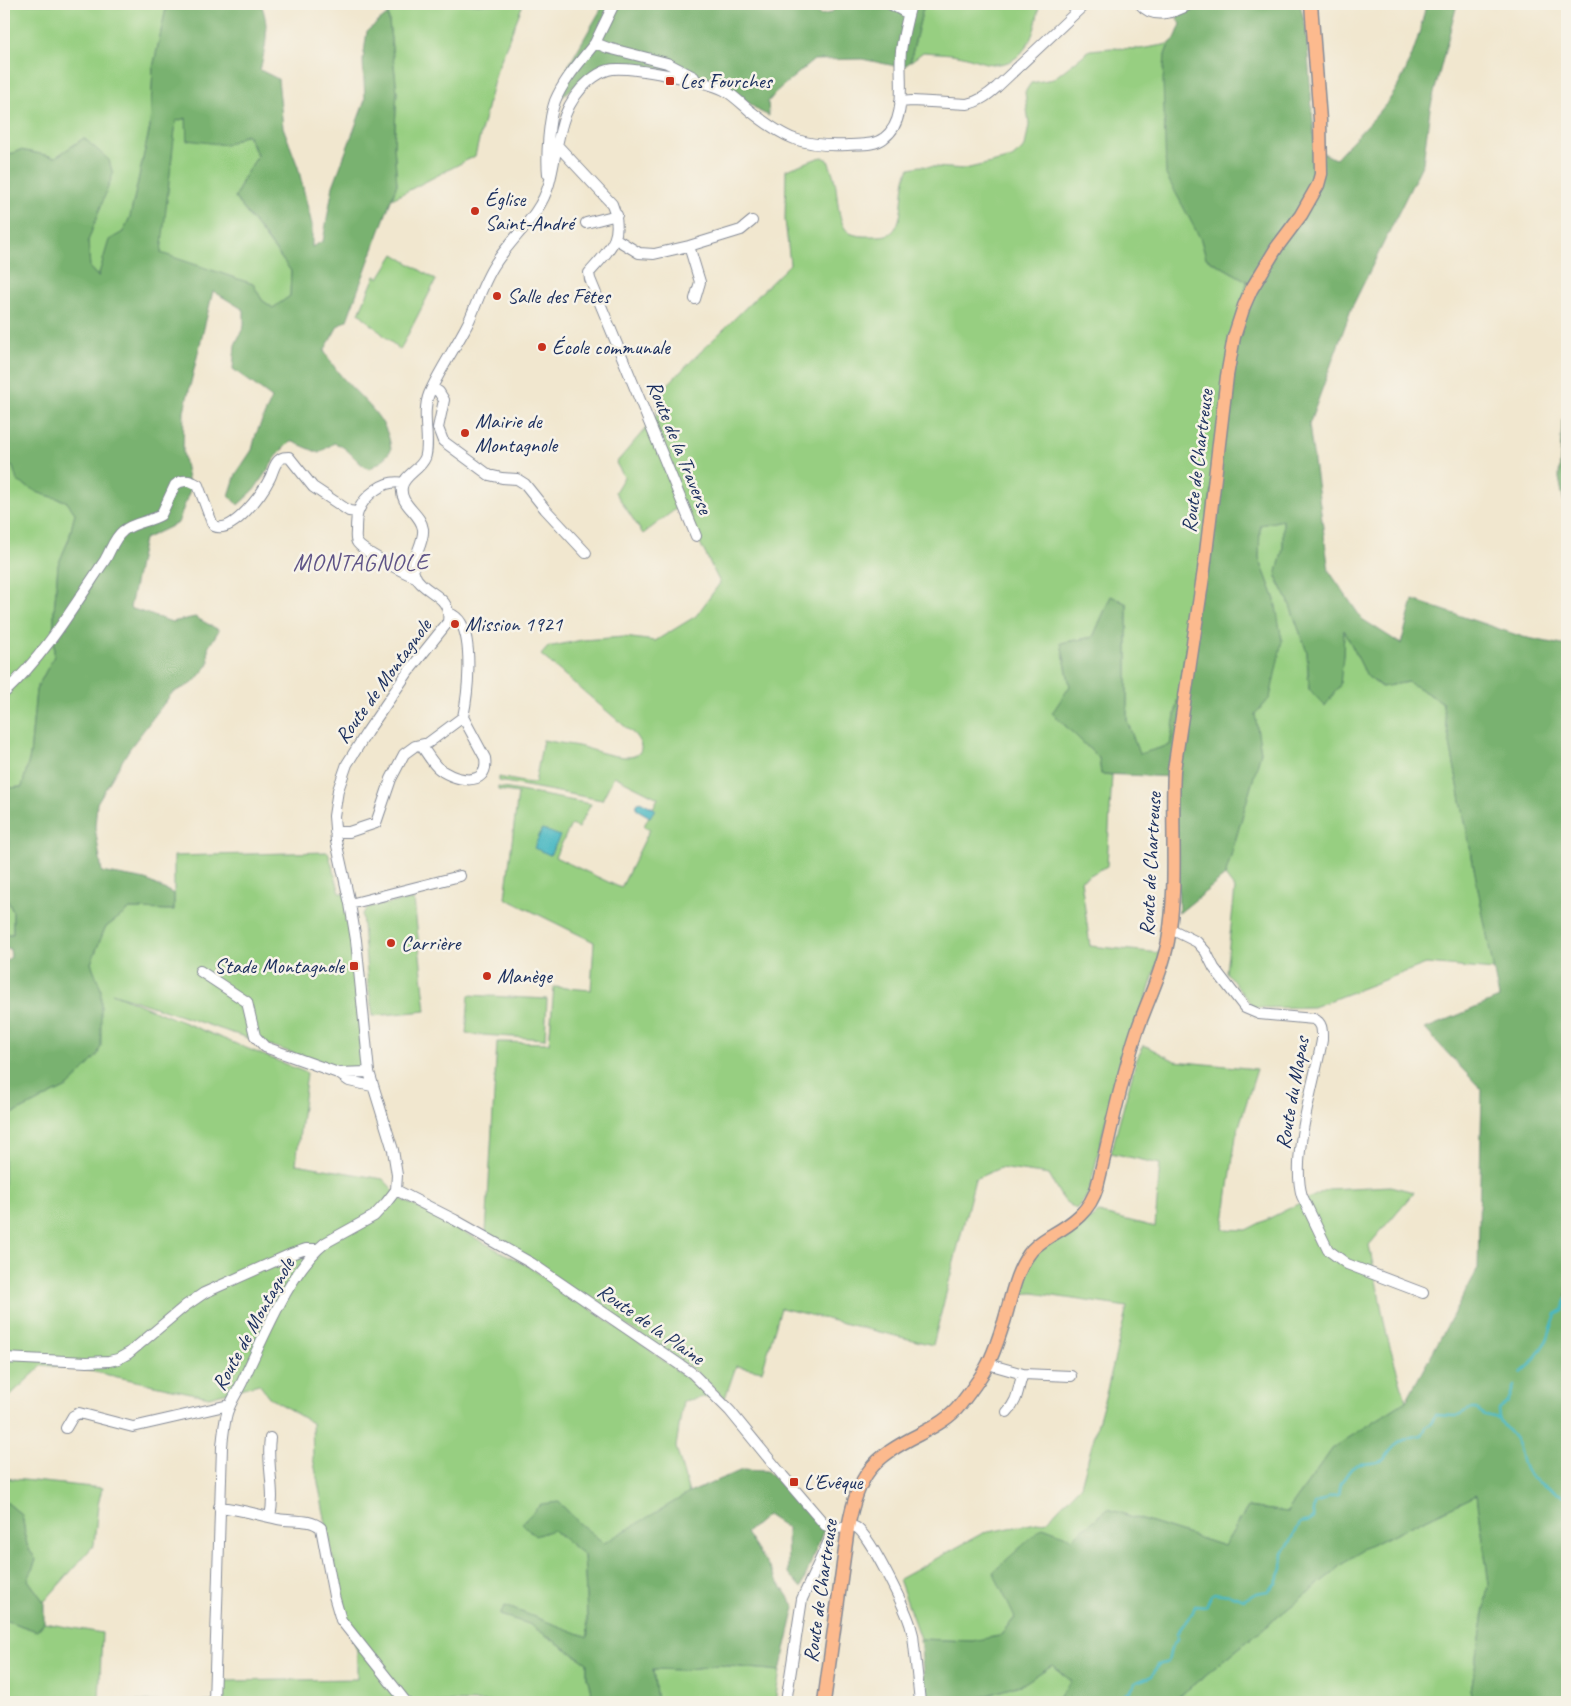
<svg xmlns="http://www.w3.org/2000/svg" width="1571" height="1706" font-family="Caveat,sans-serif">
<rect width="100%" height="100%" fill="#f7f3e8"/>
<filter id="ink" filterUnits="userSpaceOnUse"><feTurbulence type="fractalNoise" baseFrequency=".02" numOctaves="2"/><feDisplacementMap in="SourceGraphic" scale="10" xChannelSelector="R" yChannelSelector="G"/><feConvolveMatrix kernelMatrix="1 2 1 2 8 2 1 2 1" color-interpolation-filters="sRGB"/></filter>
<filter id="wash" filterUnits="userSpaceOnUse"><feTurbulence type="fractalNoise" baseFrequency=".0096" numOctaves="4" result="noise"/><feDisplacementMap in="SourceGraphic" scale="20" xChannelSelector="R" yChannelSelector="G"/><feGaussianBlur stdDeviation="1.12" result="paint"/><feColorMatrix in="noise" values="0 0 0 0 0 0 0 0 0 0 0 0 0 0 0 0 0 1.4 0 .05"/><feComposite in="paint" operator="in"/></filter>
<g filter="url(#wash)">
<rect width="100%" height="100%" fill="#f1e7cf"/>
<path fill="#97cf81" stroke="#597f70" d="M4 4H167L153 68 150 127 130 217 123 232 109 241 98 277 90 268 88 241 97 213 84 138 56 157 20 150 4 157Z
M387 4H523L496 72 475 156 392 199 397 184 394 146 397 91Z
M924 4H1039C1037 31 1025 67 992 64 981 63 970 57 958 55 947 53 935 53 923 52L910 62Z
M1169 44 1165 55 1201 240 1206 258 1247 281 1170 745 1139 755 1127 720V604L1111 596 1093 637 1061 643 1070 686 1053 714 1099 758 1101 774 1112 775 1107 866 1081 880 1090 946 1161 953 1106 1120 1090 1188 1086 1198 1076 1209 1063 1200 1049 1175 1000 1168 975 1179 933 1345 781 1308 762 1371 736 1366 725 1398 694 1370 486 1233 497 1042 549 1043 554 987 591 990 594 942 505 898 518 793 498 790V787L591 804 578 828 571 825 555 857 621 888 650 829 644 826 658 798 614 776 602 800 499 781V777L523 782 535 783 543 740C554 742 566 744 578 746 592 749 629 764 639 753 644 747 639 741 635 735L541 655 548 647 582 640 624 637 655 641 696 616 720 583 681 505 643 534 615 492 624 477 616 463 657 415 658 394 790 264 785 220 786 170 818 158 823 157 828 160C830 167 834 174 835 182 838 194 837 226 850 233 858 237 868 236 876 236 889 236 895 233 899 220 904 206 901 178 910 168L920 166 965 169 1012 158 1025 147 1026 141 1029 125 1025 92 1031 83 1053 79 1090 50 1111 48 1140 49Z
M186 118 187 141 246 134 258 156 245 175 235 198 291 271 290 296 273 308 262 300 253 284 160 253 176 121Z
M394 254 436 280 400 350 359 313 375 276 379 278Z
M4 464 13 466 39 493 66 501 75 513 69 539 58 565 54 612V656L36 690 30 756 22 787 6 788 4 786Z
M1283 520V549L1276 577 1288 600 1307 652 1309 690 1343 656 1344 629 1367 676 1381 687 1408 682 1442 702 1494 970 1426 964 1313 1007 1254 1008 1226 972 1235 889 1225 876 1261 752 1254 714 1270 698 1275 600 1259 558 1260 525Z
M328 852 340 893H346L367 1059 362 1067 338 1068 112 993 307 1073 296 1164 383 1179 403 1200 528 1266 647 1348 710 1396 683 1401 676 1447 689 1493 604 1544 579 1523 559 1502 553 1530 584 1555 588 1638 506 1606 500 1615 529 1624 587 1663V1677L594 1702H4V1620L37 1631 44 1623 102 1633 99 1701 224 1702 223 1681 357 1679V1651L341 1598 313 1458 312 1423 269 1397 259 1384 209 1397 90 1371 43 1365 4 1401V1118L69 1086 101 989 91 963 105 928 130 909 174 910V856Z
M4 892 13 912V934H4Z
M409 900H414L426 1011 373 1016 368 984 362 914 369 907Z
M469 995 547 999 545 1039 466 1034Z
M1144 1045 1175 1061 1257 1069 1236 1136 1223 1229 1246 1230 1328 1189 1390 1186 1414 1192 1369 1245 1387 1336 1406 1401 1333 1448 1287 1512 1248 1507 1224 1546 1108 1509 999 1636 972 1641 920 1639 899 1579 983 1533 1047 1521 1081 1485 1107 1390 1127 1307 1033 1293 1017 1294 1035 1253 1099 1213 1155 1227 1160 1164 1111 1153 1136 1061Z
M4 1478 102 1488 98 1505 94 1545 44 1602 28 1580 36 1560 27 1545 22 1515 4 1500Z
M1477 1495 1489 1585 1469 1702H1172L1362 1549Z
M719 1665 780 1671 775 1702H657L653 1669 682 1670Z
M1052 1665 1071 1681 1056 1702H966L1023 1684Z"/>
<path fill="#79b26f" stroke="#4a7066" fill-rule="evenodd" d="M167 4H261C270 26 266 47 260 70L278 79 283 127 298 167 312 225V247L323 241 333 186 365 100 363 60 367 31 388 14 397 91 394 146 397 184 347 320 338 326 324 351C330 360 335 369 342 377 361 399 389 418 391 450L382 461 369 469C356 463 348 446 334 443L319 453 291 441 279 453 254 490 238 505 229 496 236 474 252 450 256 434 272 398 233 369 235 345 244 326V310L213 291 184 411 183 452 190 490 178 523 144 539 130 608 172 622 195 617 219 630 208 648 209 664 193 683 172 693 130 748 97 803 95 827 102 872 146 880 174 894V910L130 909 105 928 91 963 101 989V1046L97 1056 69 1086 4 1118V962L11 957 10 949H4V934H13V912L4 892V864L9 841 4 831V786L6 788 22 787 30 756 36 690 54 656V612L58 565 69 539 75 513 66 501 39 493 17 481 13 467 4 464V157L20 150 56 157 84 138 109 160 113 174 88 241 90 268 98 277 109 240 123 232 130 217 150 127 153 68ZM186 118 187 140 226 145 247 134 258 156 245 175 235 198 259 228 291 271 290 296 273 308 262 300 253 284 161 253 176 121Z
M604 4H808L812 9 820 15 831 13 839 4H924L910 62 906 65 900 67 862 59 814 60 779 89 768 102 769 116 759 111 721 81 619 62 585 78 557 101 566 70Z
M1182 4H1300L1306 28 1315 149 1335 159C1352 140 1371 123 1387 103 1407 77 1420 36 1426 4H1457L1430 109 1423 163 1352 307 1309 425 1329 571 1362 619 1401 644 1413 600 1523 637 1567 646V1702H1469L1489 1585 1477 1495 1362 1549 1172 1702H1056L1071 1681 1052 1665 1023 1684 966 1702H926L920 1639 972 1641 999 1636 1015 1618 993 1572 1043 1527 1072 1538 1108 1509 1224 1546 1248 1507 1287 1512 1333 1448 1406 1401 1478 1269 1482 1090 1425 1029 1499 998 1442 702 1408 682 1382 687 1367 676 1344 630 1343 656 1340 685 1325 706 1309 689 1307 652 1288 600 1276 576 1283 549V520L1260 525 1259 558 1275 600 1282 641 1270 698 1255 714 1261 752 1225 876 1179 913 1174 777 1101 774 1099 758 1052 713 1070 686 1061 643 1093 637 1111 596 1127 604V720L1139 754 1170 745 1247 281 1206 258 1201 240 1166 175 1163 80 1165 55 1169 44 1175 39 1181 24 1177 19Z
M1567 417V517L1559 478 1562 420Z
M742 1470 767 1471 824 1529 801 1588 788 1573 787 1528 767 1515 746 1533 795 1607 780 1671 719 1665 682 1670 653 1669 657 1702H594L587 1677V1663L529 1624 500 1615 505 1606 588 1637 584 1555 553 1530 535 1536 522 1523 541 1504 559 1502 579 1523 604 1543 689 1493Z
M4 1500 22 1515 27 1545 36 1560 28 1580 44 1602V1623L37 1631 4 1620Z"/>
<path fill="#4ab8c2" stroke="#327490" d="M640 801 655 809 650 817 636 809 637 804Z
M542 829 560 836 550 855 534 848Z"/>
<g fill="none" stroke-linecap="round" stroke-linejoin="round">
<path stroke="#4ab8c2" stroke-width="2.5" d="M1521 1373 1531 1364 1547 1340 1556 1314 1563 1310 1567 1298
M1514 1386 1508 1402 1498 1410C1498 1426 1511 1430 1517 1443 1521 1451 1521 1461 1525 1469 1531 1482 1555 1490 1567 1497
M1113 1702 1131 1690 1137 1682 1152 1676 1158 1665 1168 1662 1171 1648 1177 1640V1633L1193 1612 1195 1605 1206 1606 1211 1596 1214 1593 1230 1595 1244 1600 1256 1593 1268 1591 1276 1583 1282 1569 1283 1552 1290 1543 1300 1523 1309 1521 1313 1518 1315 1504 1330 1496 1338 1495 1340 1483C1347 1477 1349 1466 1360 1464 1367 1463 1376 1464 1383 1460 1387 1457 1390 1451 1393 1448 1402 1439 1410 1437 1422 1435L1427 1426 1431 1424 1435 1415 1456 1416 1470 1409H1476L1485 1415 1498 1418"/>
</g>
</g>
<g filter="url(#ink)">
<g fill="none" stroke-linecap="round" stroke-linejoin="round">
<defs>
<path id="minor" d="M614 4 595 43 608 48 667 63 694 77
M890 4 908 14
M1140 4C1153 20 1175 13 1190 4
M900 102 912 101 967 104C979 102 988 95 997 87L1085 4
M556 144 612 204C625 237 610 249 589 273L590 279 696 536
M548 174C546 155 549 118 555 101 564 79 581 61 595 43
M586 223 617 215
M616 239 639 253 654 254 689 246 741 230 752 221
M689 246 700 282 695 299
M433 388 439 392 444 400 438 428 443 441 489 475 502 478 517 479 525 484 545 509 586 553
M403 483C385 479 364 495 358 512 356 517 356 525 356 531 356 534 355 539 357 542 360 550 406 574 416 577
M4 693C45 655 74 606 105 560 111 550 114 538 123 531 134 522 149 522 161 515L175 485C182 479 190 480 198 485L212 523 214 526C233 535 263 492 270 478 273 472 274 464 279 460 282 457 285 457 289 457L313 487 349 511 357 512
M421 745C426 752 431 761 437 767 451 780 490 790 485 758L463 717
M335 832H349L376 823 391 779 404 754 415 746 428 743 463 717C468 694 473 644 461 623 458 618 454 615 449 613
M350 904 460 876
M1169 928 1197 942 1206 952 1214 968 1245 1008 1259 1014 1314 1019C1323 1023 1322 1031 1322 1040 1315 1081 1290 1157 1302 1196L1328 1250 1347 1264 1423 1293
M200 971 247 1002 255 1036 265 1047 338 1073 349 1081 372 1086
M338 1073 369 1072
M396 1190 455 1220 531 1263 692 1373 730 1411 783 1476 825 1525C838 1532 846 1524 855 1527 868 1530 905 1609 910 1624L913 1635 920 1702
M4 1358 87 1362 109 1361 118 1359 129 1353 185 1306 204 1293 291 1254 306 1249H317
M988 1364 1023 1374 1071 1376
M1007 1412C1019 1400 1017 1389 1023 1374
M66 1428 73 1416 79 1413 133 1427 229 1405
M270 1438C266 1464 276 1490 270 1517
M219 1507C240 1509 258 1515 278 1519 292 1522 310 1518 321 1528L334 1596 341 1620 406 1702
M214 1702 222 1447C223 1436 224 1424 227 1413 231 1400 239 1390 244 1378 263 1339 290 1270 325 1243L374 1216 386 1203 396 1190 397 1175 393 1150 369 1072 356 940 350 904 336 841 334 816 338 790 347 764 367 732 408 672 448 622C452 594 425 595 415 576 408 562 425 544 423 529 421 513 399 505 402 487 404 475 420 470 425 458 431 442 421 414 429 394 440 369 456 347 468 323 477 304 483 282 495 264 512 237 540 216 549 184 559 147 557 108 589 81 595 76 601 72 608 70 625 65 707 81 724 90 733 95 741 103 749 110 784 138 801 147 847 145 859 144 874 146 884 138 909 120 898 78 901 51 903 35 907 19 911 4
M786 1702 802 1599 835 1528"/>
<path id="major" d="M824 1702 848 1528C858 1474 872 1458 920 1434 935 1426 950 1418 960 1405 970 1392 981 1378 988 1364 995 1351 999 1336 1004 1322 1011 1299 1015 1273 1029 1254 1034 1246 1044 1240 1052 1235 1073 1223 1090 1211 1097 1187 1110 1135 1120 1082 1137 1031 1147 1001 1162 973 1168 941 1178 885 1171 827 1174 770L1204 570 1227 376 1234 337 1244 306 1251 290 1277 247 1301 215 1318 185 1321 174 1320 120 1311 4"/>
</defs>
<use href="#minor" stroke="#868b96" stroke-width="12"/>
<use href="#major" stroke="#868b96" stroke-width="15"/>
<use href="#minor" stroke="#fff" stroke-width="10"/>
<use href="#major" stroke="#fcba8e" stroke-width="12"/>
</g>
</g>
<g fill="#c8321e" stroke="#f7f3e8" stroke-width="2">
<rect x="665" y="76" width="10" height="10" rx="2.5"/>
<circle cx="475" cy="211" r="5"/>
<circle cx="497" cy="296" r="5"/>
<circle cx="542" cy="347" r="5"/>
<circle cx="465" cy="433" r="5"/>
<circle cx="455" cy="624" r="5"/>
<circle cx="391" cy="943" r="5"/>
<rect x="349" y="961" width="10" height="10" rx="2.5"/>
<circle cx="487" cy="976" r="5"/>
<rect x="789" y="1477" width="10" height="10" rx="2.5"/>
</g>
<g text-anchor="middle" stroke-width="5" stroke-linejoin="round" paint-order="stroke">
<g font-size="21" fill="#1b2f5e" stroke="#f7f3e8" text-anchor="start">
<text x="680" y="88">Les Fourches</text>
<text x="485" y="206">Église<tspan x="485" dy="24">Saint-André</tspan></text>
<text x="507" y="303">Salle des Fêtes</text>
<text x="552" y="354">École communale</text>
<text x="475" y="428">Mairie de<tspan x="475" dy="24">Montagnole</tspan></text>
<text x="465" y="631">Mission 1921</text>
<text x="401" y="950">Carrière</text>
<text x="344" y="973" text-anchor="end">Stade Montagnole</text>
<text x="497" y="983">Manège</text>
<text x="804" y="1489">L'Evêque</text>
</g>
<g font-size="21" fill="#1b2f5e" stroke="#f7f3e8">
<text transform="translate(680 447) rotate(68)" y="7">Route de la Traverse</text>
<text transform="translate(1197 461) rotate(-83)" y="7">Route de Chartreuse</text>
<text transform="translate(383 681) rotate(-54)" y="7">Route de Montagnole</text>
<text transform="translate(1150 864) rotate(-87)" y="7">Route de Chartreuse</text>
<text transform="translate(1292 1093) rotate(-80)" y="7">Route du Mapas</text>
<text transform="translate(253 1324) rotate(-61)" y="7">Route de Montagnole</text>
<text transform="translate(651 1324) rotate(35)" y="7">Route de la Plaine</text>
<text transform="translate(820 1591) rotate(-82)" y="7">Route de Chartreuse</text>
</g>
<g font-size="24" letter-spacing="1" fill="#5f5487" stroke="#f7f3e8">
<text x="361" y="570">MONTAGNOLE</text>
</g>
</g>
<rect width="1571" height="1706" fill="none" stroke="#f7f3e8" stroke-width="20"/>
</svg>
